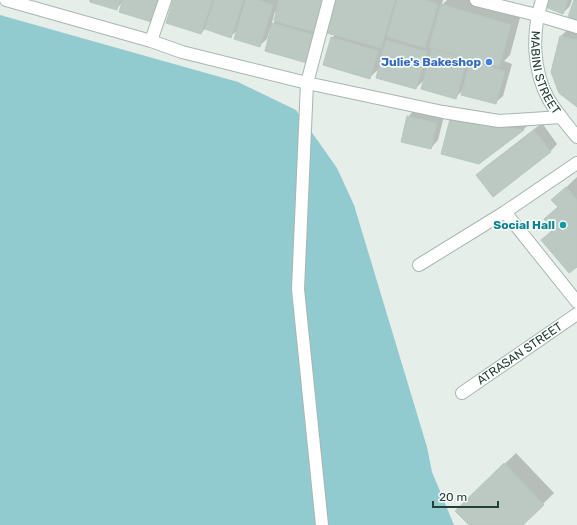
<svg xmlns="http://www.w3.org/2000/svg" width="577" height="525" font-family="Rubik,sans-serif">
<rect width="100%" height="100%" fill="#e5eee9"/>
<path fill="#91cbd0" d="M0 15 238 82 296 110 337 168 354 205 427 447 432 472 454 525H0Z"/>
<path fill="#0003" fill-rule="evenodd" d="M91 0H167L123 2 116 9Z
M174 0H443L442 5 447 0H474L521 14 510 55 504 61 512 64 503 96 495 103 463 90 455 98 425 79 416 88 380 68 370 77 332 38 336 34 324 31 314 54 270 29 267 39 259 46 238 30 231 36 206 28 201 33ZM275 12H277L276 20 271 26Z
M549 0H572L570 6 563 13Z
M572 25 577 27V106L552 72 561 36Z
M462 108 533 120 523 130 479 163 451 119Z
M415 109 444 116 438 140 431 148 408 117Z
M542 123 557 144 550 152 477 175 485 167Z
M577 177V265L543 240 553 229 545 219 559 206 553 200Z
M516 453 554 493 522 525H471L467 500Z"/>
<path fill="#bbc9c2" stroke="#b8c7c0" d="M90 0H120L117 10 90 2Z
M123 0H163L155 23 119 12Z
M173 0H212L201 34 166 23Z
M214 0H243L231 38 205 29Z
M246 0H258L273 5 260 47 234 39Z
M279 0H324L315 32 274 21Z
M332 0H395L381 48 323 32Z
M397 0H425L438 4 425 48 387 37Z
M548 0H568L563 14 545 7Z
M574 0H577V20L568 17Z
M441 4 511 25 499 67 429 47Z
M272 23 315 35 307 63 265 51Z
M560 36 577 40V107L559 93 551 72Z
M331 37 378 51 370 79 323 65Z
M386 40 427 52 416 89 376 78Z
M432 49 467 59 456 99 421 89Z
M470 61 505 71 496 104 461 95Z
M407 116 437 123 431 149 401 142Z
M450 119 524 130 479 164 441 154Z
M534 130 551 152 493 197 476 175Z
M566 187 577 200V267L569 273 541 240 553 230 544 219 558 207 551 200Z
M504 463 544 505 523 525H469L455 511Z"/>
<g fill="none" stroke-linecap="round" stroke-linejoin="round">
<defs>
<g id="service">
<path d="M307 83 298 289 322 525"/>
<path d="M505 212 577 302"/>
<path d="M419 265 505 212 577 163"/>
<path id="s1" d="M462 393 577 314"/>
</g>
<path id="minor" d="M6 0 151 41 182 52 307 83 443 112 499 121 561 117
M537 15 577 27
M151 41 165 0
M307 83 329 0"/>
<path id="tertiary" d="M476 0 537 15"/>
<g id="secondary">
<path id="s2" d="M542 0C532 32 532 70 549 100 557 113 567 125 577 137"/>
</g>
</defs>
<use href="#service" stroke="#a8b6b0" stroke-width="14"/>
<use href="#minor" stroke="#a8b6b0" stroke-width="14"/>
<use href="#tertiary" stroke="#a8b6b0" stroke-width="14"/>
<use href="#secondary" stroke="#a4b9b0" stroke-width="14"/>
<use href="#service" stroke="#fff" stroke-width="12"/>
<use href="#minor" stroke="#fff" stroke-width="12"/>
<use href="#tertiary" stroke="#fff" stroke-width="12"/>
<use href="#secondary" stroke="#fff" stroke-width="12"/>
</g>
<circle fill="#3f7fe0" stroke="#f6faf8" stroke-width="1.5" cx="489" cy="62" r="4"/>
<circle fill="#0f9aa8" stroke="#f6faf8" stroke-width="1.5" cx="563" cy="225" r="4"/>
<g text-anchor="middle" stroke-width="3.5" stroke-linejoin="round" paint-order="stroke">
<g font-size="12" font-weight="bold" fill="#366cbe" stroke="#f6faf8" text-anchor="end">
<text x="481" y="66">Julie's Bakeshop</text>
</g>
<g font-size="12" fill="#253f36" stroke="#f6faf8">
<text dy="4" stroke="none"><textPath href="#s2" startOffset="75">MABINI STREET</textPath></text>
<text dy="4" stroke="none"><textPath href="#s1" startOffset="70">ATRASAN STREET</textPath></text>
</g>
<g font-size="12" font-weight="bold" fill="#0d838f" stroke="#f6faf8" text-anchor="end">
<text x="555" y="229">Social Hall</text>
</g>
</g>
<path d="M433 501v6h65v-6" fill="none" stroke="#253f36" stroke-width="2"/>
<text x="439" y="501" font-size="12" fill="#253f36" stroke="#f6faf8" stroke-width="3" paint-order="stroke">20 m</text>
</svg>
